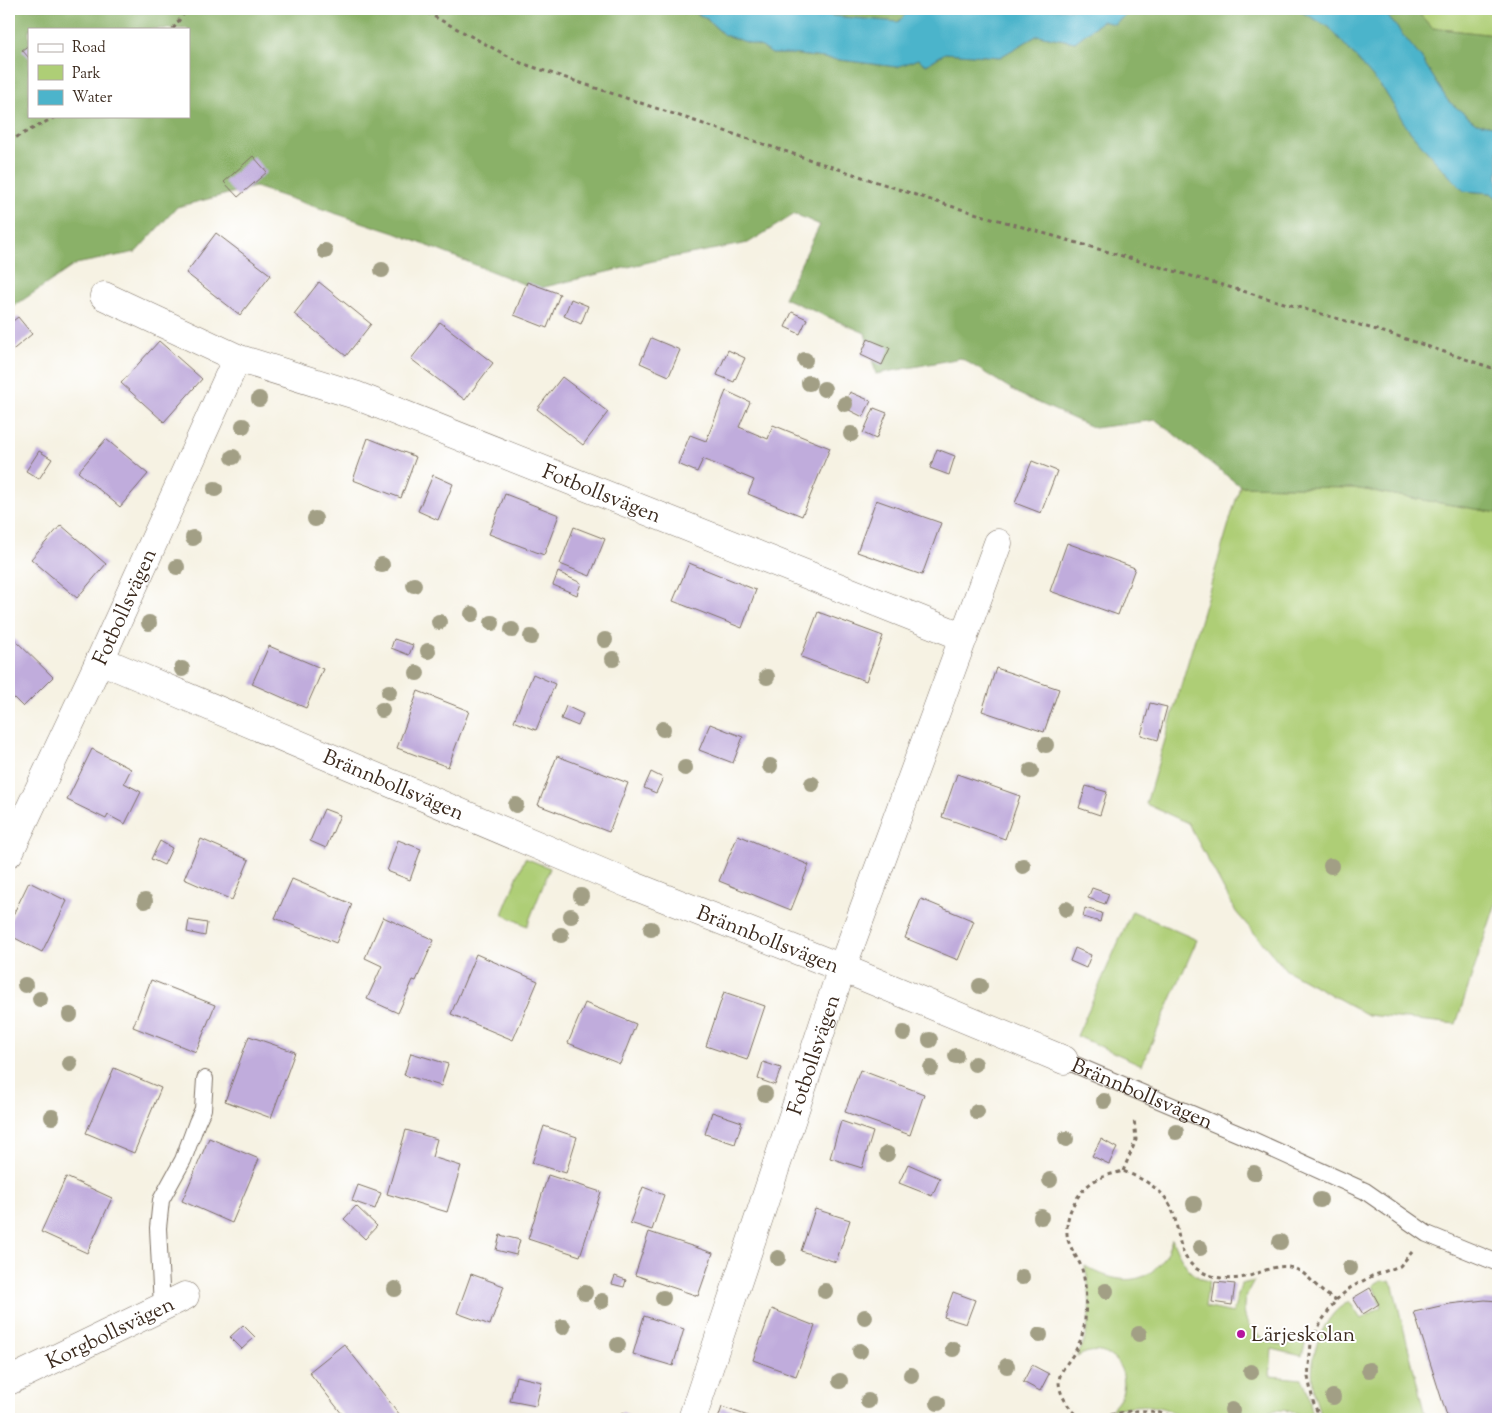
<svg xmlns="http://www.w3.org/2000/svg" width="1507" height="1428" font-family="'Sorts Mill Goudy',serif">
<rect width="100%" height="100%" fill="#fff"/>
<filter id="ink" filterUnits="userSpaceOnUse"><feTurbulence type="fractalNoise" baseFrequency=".02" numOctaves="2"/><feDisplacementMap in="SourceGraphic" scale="10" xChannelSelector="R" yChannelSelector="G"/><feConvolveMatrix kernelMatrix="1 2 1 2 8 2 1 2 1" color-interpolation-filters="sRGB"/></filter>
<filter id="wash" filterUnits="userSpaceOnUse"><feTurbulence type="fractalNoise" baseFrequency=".0096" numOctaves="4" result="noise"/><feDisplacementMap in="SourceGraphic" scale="20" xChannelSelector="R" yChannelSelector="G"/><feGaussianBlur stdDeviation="1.12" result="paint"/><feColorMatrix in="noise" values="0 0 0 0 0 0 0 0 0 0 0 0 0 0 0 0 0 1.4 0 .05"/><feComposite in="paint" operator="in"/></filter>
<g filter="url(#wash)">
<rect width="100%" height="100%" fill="#f6f2e3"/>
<path fill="#aece76" stroke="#747c4a" d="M1415 9H1498V34L1495 35 1432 28Z
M1240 486 1354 488 1498 513V897L1456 1024 1368 1015 1286 970 1236 912 1188 823 1146 804Z
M525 858 550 868 527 926 502 914Z
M1132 911 1197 940 1142 1065 1077 1036Z
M1172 1239C1179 1256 1190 1278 1209 1281L1205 1307 1233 1313 1241 1284 1254 1281C1250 1289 1244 1298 1244 1306 1242 1331 1272 1350 1293 1343 1298 1341 1303 1338 1307 1336L1302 1356 1272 1349 1270 1376 1302 1379C1310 1391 1309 1406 1315 1419H1307L1301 1415 1291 1411 1277 1410 1266 1411 1249 1419H1183C1163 1402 1135 1404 1111 1410 1115 1405 1120 1400 1122 1394 1131 1365 1104 1340 1077 1357 1092 1328 1092 1298 1085 1266 1123 1288 1157 1286 1172 1239Z
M1381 1280 1390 1281 1393 1286 1426 1419H1323C1306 1385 1309 1343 1334 1313 1338 1308 1344 1305 1349 1301L1361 1319 1381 1307 1373 1285Z"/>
<path fill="#8ab167" stroke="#626e42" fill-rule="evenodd" d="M9 9H687L705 18 724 35 762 47 772 54H791L897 67 918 59 927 65 945 53 1000 57 1038 35 1075 42 1102 21 1114 24 1134 9H1296L1329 27 1384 90 1408 129 1436 162 1464 191 1491 193 1498 199V513L1354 488 1240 486 1156 420 1094 428 1021 395 961 358 876 374 865 333 784 298 820 225 795 214 748 243 653 261 536 289 395 233 255 187 177 207 136 252 76 264 14 306 9 316ZM29 29H189V116H29Z
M811 9H911L898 22 832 16Z
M1382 9H1415L1432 28 1495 35 1498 34V127L1476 123 1448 101 1422 59Z"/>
<path fill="#4cb4cb" stroke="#446f74" d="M687 9H811L832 16 898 22 911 9H1134L1114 24 1102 21 1075 42 1038 35 1000 57 945 53 926 65 918 59 897 67 791 54H772L762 47 724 35 706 18Z
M1296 9H1382L1422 59 1448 101 1476 123 1498 127V199L1491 193 1464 191 1436 162 1408 129 1384 90 1329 27Z"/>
<g id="blocks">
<path fill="#c0acdc" d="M29 45V58L22 50Z
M253 156 267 172 238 197 224 182Z
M216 233 271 275 240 315 186 273Z
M319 282 371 324 346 356 294 314Z
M527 282 560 294 547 328 514 315Z
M571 299 588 306 581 324 564 316Z
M792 312 807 319 800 334 785 327Z
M18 317 32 334 9 353V324Z
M440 322 493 363 465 400 411 359Z
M651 338 680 350 669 376 640 363Z
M868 339 890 348 882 365 861 355Z
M159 341 202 379 164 422 121 383Z
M728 350 745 358 734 382 717 375Z
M562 377 608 412 583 445 537 409Z
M726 391 750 402 739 427 768 439 773 425 830 448 802 516 748 494 754 480 703 459 697 472 678 464 690 435 706 441Z
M850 392 871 401 863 417 843 407Z
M874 408 887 413 876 439 863 433Z
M368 438 416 457 401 498 353 480Z
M106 439 148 474 120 507 78 472Z
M937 449 955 456 949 475 930 468Z
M39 451 52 459 39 479 26 471Z
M1032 461 1057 471 1041 513 1015 503Z
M433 475 453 484 438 520 418 511Z
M505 494 559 515 544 555 489 534Z
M876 500 941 523 922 575 857 552Z
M61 525 106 564 77 598 31 559Z
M574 527 605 539 590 576 560 564Z
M1067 543 1135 568 1118 615 1050 591Z
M689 563 756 590 742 628 673 601Z
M558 572 581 583 577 595 553 585Z
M818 612 883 636 866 681 801 657Z
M13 638 53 677 23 707 9 693V643Z
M394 639 413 645 409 655 391 648Z
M269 646 323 669 306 708 252 684Z
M996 668 1059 689 1044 732 982 711Z
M533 674 555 684 536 730 514 721Z
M418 691 469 711 448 767 397 748Z
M1150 703 1167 707 1158 740 1141 735Z
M566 706 583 714 578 726 561 719Z
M710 724 743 737 733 763 699 750Z
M92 749 131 769 124 783 141 792 125 824 108 815 106 819 67 800Z
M557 756 628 783 609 832 538 805Z
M651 772 663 778 656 793 644 788Z
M957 774 1020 796 1005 839 942 817Z
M1086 786 1107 792 1100 815 1079 808Z
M324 809 340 815 326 848 310 841Z
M738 835 809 865 791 910 719 881Z
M201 839 249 860 232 900 184 879Z
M398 840 421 849 410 880 387 871Z
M160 841 172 848 164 865 151 859Z
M292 879 352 904 336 943 275 918Z
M29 882 67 901 42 952 9 935V923Z
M1092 888 1109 894 1105 904 1088 898Z
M921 899 974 921 958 960 905 938Z
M1085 908 1102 913 1100 922 1083 917Z
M383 917 434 940 416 981 413 980 398 1013 367 999 382 966 365 958Z
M189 920 207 923 205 936 187 932Z
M1075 948 1091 955 1086 968 1070 961Z
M476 954 538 981 513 1040 451 1014Z
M151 980 215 1005 196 1052 133 1027Z
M724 992 765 1006 747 1060 706 1046Z
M585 1003 636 1024 620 1064 568 1043Z
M249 1036 295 1052 271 1118 225 1101Z
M411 1053 448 1064 441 1086 404 1075Z
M763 1062 781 1068 775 1085 758 1079Z
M114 1068 161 1088 134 1153 86 1133Z
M860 1070 924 1094 910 1135 845 1112Z
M712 1112 742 1122 735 1144 705 1134Z
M841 1121 873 1132 862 1168 830 1158Z
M544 1126 577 1137 566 1173 532 1163Z
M406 1130 437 1139 432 1157 461 1166 447 1212 387 1194Z
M209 1138 259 1159 232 1223 182 1201Z
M1101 1139 1117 1148 1109 1164 1092 1156Z
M908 1164 940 1178 932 1196 899 1183Z
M548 1175 601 1192 580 1256 528 1239Z
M66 1177 112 1198 87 1253 41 1232Z
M358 1185 381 1193 375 1209 352 1201Z
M643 1187 664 1195 652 1230 630 1223Z
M356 1206 377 1226 365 1239 344 1219Z
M815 1209 850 1220 836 1262 801 1251Z
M649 1232 713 1253 698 1296 635 1275Z
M500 1235 520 1240 516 1255 496 1250Z
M471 1274 504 1286 490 1325 457 1313Z
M615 1276 626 1280 624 1287 612 1284Z
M1215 1282 1235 1284 1232 1305 1212 1302Z
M1370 1288 1379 1304 1363 1314 1353 1298Z
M953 1292 975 1300 966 1324 944 1317Z
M1485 1300 1498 1301V1419H1448L1414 1312 1449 1304Z
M772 1309 815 1326 796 1376 753 1360Z
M644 1316 684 1329 673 1366 633 1354Z
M243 1325 255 1337 242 1349 230 1337Z
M344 1344 400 1415 395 1419H346L309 1372Z
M1032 1365 1049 1374 1040 1391 1023 1382Z
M516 1376 542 1382 536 1406 510 1401Z
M722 1407 754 1418V1419H718Z
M622 1412 639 1419H619Z"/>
</g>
</g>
<g filter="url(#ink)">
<use href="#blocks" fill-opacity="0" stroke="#7c7063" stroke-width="1"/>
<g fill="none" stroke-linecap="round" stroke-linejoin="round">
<defs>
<g id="service">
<path id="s1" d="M1064 1060 1246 1137 1365 1191 1427 1234 1498 1263"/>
<path d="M162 1307 158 1228 161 1200 183 1160 197 1122 203 1109 205 1079"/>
</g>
<g id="minor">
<path id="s2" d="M104 296 237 358 355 395 964 637"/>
<path id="s3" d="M100 660 629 884 842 968 1064 1060"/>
<path id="s4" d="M9 853 100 660 237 358"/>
<path id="s5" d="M9 1381 185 1296"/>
<path id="s6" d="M692 1419 842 968 998 543"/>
</g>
</defs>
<use href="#service" stroke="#7c7063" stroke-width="18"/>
<use href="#minor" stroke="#7c7063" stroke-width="29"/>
<path stroke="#7c7063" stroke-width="3" stroke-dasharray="4 4" stroke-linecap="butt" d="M420 9 521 63 940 203 1394 335 1498 370
M173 29 187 9
M9 141 57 116
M1123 1171 1136 1140 1134 1118
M1177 1419C1164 1412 1147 1410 1132 1411 1116 1412 1087 1424 1074 1412 1069 1408 1066 1402 1063 1397 1053 1376 1064 1369 1074 1353 1080 1344 1084 1331 1085 1320 1086 1303 1087 1280 1080 1264 1076 1256 1071 1249 1068 1240 1063 1219 1075 1195 1091 1183 1100 1176 1113 1174 1123 1171 1141 1178 1162 1188 1171 1207 1181 1229 1175 1254 1197 1269 1212 1279 1231 1281 1249 1276 1263 1272 1277 1263 1293 1268 1305 1272 1311 1281 1320 1289 1324 1294 1331 1297 1336 1300
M1320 1419 1313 1401 1308 1377 1311 1343 1321 1322 1336 1300 1350 1288 1372 1276 1400 1266 1412 1252"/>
<use href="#service" stroke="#fff" stroke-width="16"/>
<use href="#minor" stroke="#fff" stroke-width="28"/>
</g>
<g fill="#a29f85">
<circle cx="325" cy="251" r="8"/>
<circle cx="382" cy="270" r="8"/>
<circle cx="805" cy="360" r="8"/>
<circle cx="809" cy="383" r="8"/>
<circle cx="824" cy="389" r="8"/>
<circle cx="259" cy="399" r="8"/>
<circle cx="845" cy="404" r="8"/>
<circle cx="243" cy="426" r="8"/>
<circle cx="851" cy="434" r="8"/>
<circle cx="233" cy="457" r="8"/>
<circle cx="215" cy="489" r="8"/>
<circle cx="315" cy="519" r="8"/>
<circle cx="193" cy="538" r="8"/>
<circle cx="382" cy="565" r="8"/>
<circle cx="177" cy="567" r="8"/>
<circle cx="414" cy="585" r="8"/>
<circle cx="472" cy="614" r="8"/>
<circle cx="439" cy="622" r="8"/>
<circle cx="149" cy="623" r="8"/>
<circle cx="492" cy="623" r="8"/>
<circle cx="512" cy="630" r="8"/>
<circle cx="531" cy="637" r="8"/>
<circle cx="605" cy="640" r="8"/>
<circle cx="428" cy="651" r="8"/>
<circle cx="613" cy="659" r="8"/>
<circle cx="182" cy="669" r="8"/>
<circle cx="417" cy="673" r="8"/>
<circle cx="767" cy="677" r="8"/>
<circle cx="389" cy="692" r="8"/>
<circle cx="382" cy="710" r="8"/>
<circle cx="663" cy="729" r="8"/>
<circle cx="1046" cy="745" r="8"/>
<circle cx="770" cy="766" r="8"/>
<circle cx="685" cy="768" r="8"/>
<circle cx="1031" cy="771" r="8"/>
<circle cx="812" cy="784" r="8"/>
<circle cx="516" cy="805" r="8"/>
<circle cx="1023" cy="866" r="8"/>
<circle cx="1331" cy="866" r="8"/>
<circle cx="581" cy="896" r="8"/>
<circle cx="145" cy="901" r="8"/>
<circle cx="1066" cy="909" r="8"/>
<circle cx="571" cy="916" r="8"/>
<circle cx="651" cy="929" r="8"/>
<circle cx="561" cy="935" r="8"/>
<circle cx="25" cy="985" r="8"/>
<circle cx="980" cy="986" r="8"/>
<circle cx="40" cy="999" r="8"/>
<circle cx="70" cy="1015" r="8"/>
<circle cx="904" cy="1033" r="8"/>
<circle cx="930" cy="1040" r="8"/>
<circle cx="956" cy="1056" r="8"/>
<circle cx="70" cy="1064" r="8"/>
<circle cx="975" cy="1064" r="8"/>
<circle cx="931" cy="1068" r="8"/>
<circle cx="765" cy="1094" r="8"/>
<circle cx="1104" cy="1101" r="8"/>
<circle cx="977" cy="1112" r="8"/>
<circle cx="52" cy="1117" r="8"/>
<circle cx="1176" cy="1132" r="8"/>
<circle cx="1066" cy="1139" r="8"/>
<circle cx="887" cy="1154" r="8"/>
<circle cx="1254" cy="1173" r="8"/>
<circle cx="1050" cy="1180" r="8"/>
<circle cx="1320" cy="1200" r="8"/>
<circle cx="1194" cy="1204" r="8"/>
<circle cx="1041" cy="1217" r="8"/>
<circle cx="1280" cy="1242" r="8"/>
<circle cx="1200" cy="1248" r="8"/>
<circle cx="778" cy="1258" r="8"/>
<circle cx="1350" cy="1268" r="8"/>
<circle cx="1022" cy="1277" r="8"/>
<circle cx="395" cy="1289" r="8"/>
<circle cx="825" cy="1291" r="8"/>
<circle cx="1106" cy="1291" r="8"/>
<circle cx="585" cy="1293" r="8"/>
<circle cx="663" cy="1298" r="8"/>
<circle cx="602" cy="1301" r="8"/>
<circle cx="865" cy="1317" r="8"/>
<circle cx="563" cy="1327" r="8"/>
<circle cx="1139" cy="1334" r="8"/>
<circle cx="1040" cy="1335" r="8"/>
<circle cx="618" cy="1345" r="8"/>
<circle cx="953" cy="1349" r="8"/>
<circle cx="860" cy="1351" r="8"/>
<circle cx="1007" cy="1366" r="8"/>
<circle cx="1369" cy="1370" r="8"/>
<circle cx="1251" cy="1372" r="8"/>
<circle cx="911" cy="1375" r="8"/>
<circle cx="840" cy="1381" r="8"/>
<circle cx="1333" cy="1397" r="8"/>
<circle cx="868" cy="1401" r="8"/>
<circle cx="938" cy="1403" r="8"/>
<circle cx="1232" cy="1410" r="8"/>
</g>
</g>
<circle fill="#b5179e" stroke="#fff" stroke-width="2" cx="1241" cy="1334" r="5"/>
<g text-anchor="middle" stroke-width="4" stroke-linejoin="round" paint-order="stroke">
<g font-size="21" fill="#3b2a1e" stroke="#fff">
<text dy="7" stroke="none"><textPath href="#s2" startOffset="536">Fotbollsvägen</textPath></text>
<text dy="7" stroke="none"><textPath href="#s4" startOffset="272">Fotbollsvägen</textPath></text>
<text dy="7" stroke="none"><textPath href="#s3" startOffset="319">Brännbollsvägen</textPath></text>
<text dy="7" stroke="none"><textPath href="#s3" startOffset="724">Brännbollsvägen</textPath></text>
<text dy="7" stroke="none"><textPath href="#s6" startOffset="384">Fotbollsvägen</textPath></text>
<text dy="7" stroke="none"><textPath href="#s1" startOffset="85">Brännbollsvägen</textPath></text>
<text dy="7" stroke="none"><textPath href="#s5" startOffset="112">Korgbollsvägen</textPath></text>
</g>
<g font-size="21" fill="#3b2a1e" stroke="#fff" text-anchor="start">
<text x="1251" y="1341">Lärjeskolan</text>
</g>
</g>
<rect width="1507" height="1428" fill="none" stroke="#fff" stroke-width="30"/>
<rect x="28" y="28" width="162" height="90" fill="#ffffff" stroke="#b1aaa5"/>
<rect x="38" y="44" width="25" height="8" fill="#ffffff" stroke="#b1aaa5"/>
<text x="72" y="52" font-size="15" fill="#3b2a1e">Road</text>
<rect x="38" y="65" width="25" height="15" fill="#aece76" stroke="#b1aaa5"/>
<text x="72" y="78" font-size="15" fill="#3b2a1e">Park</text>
<rect x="38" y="90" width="25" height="15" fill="#4cb4cb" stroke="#b1aaa5"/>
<text x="72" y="102" font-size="15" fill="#3b2a1e">Water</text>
</svg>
